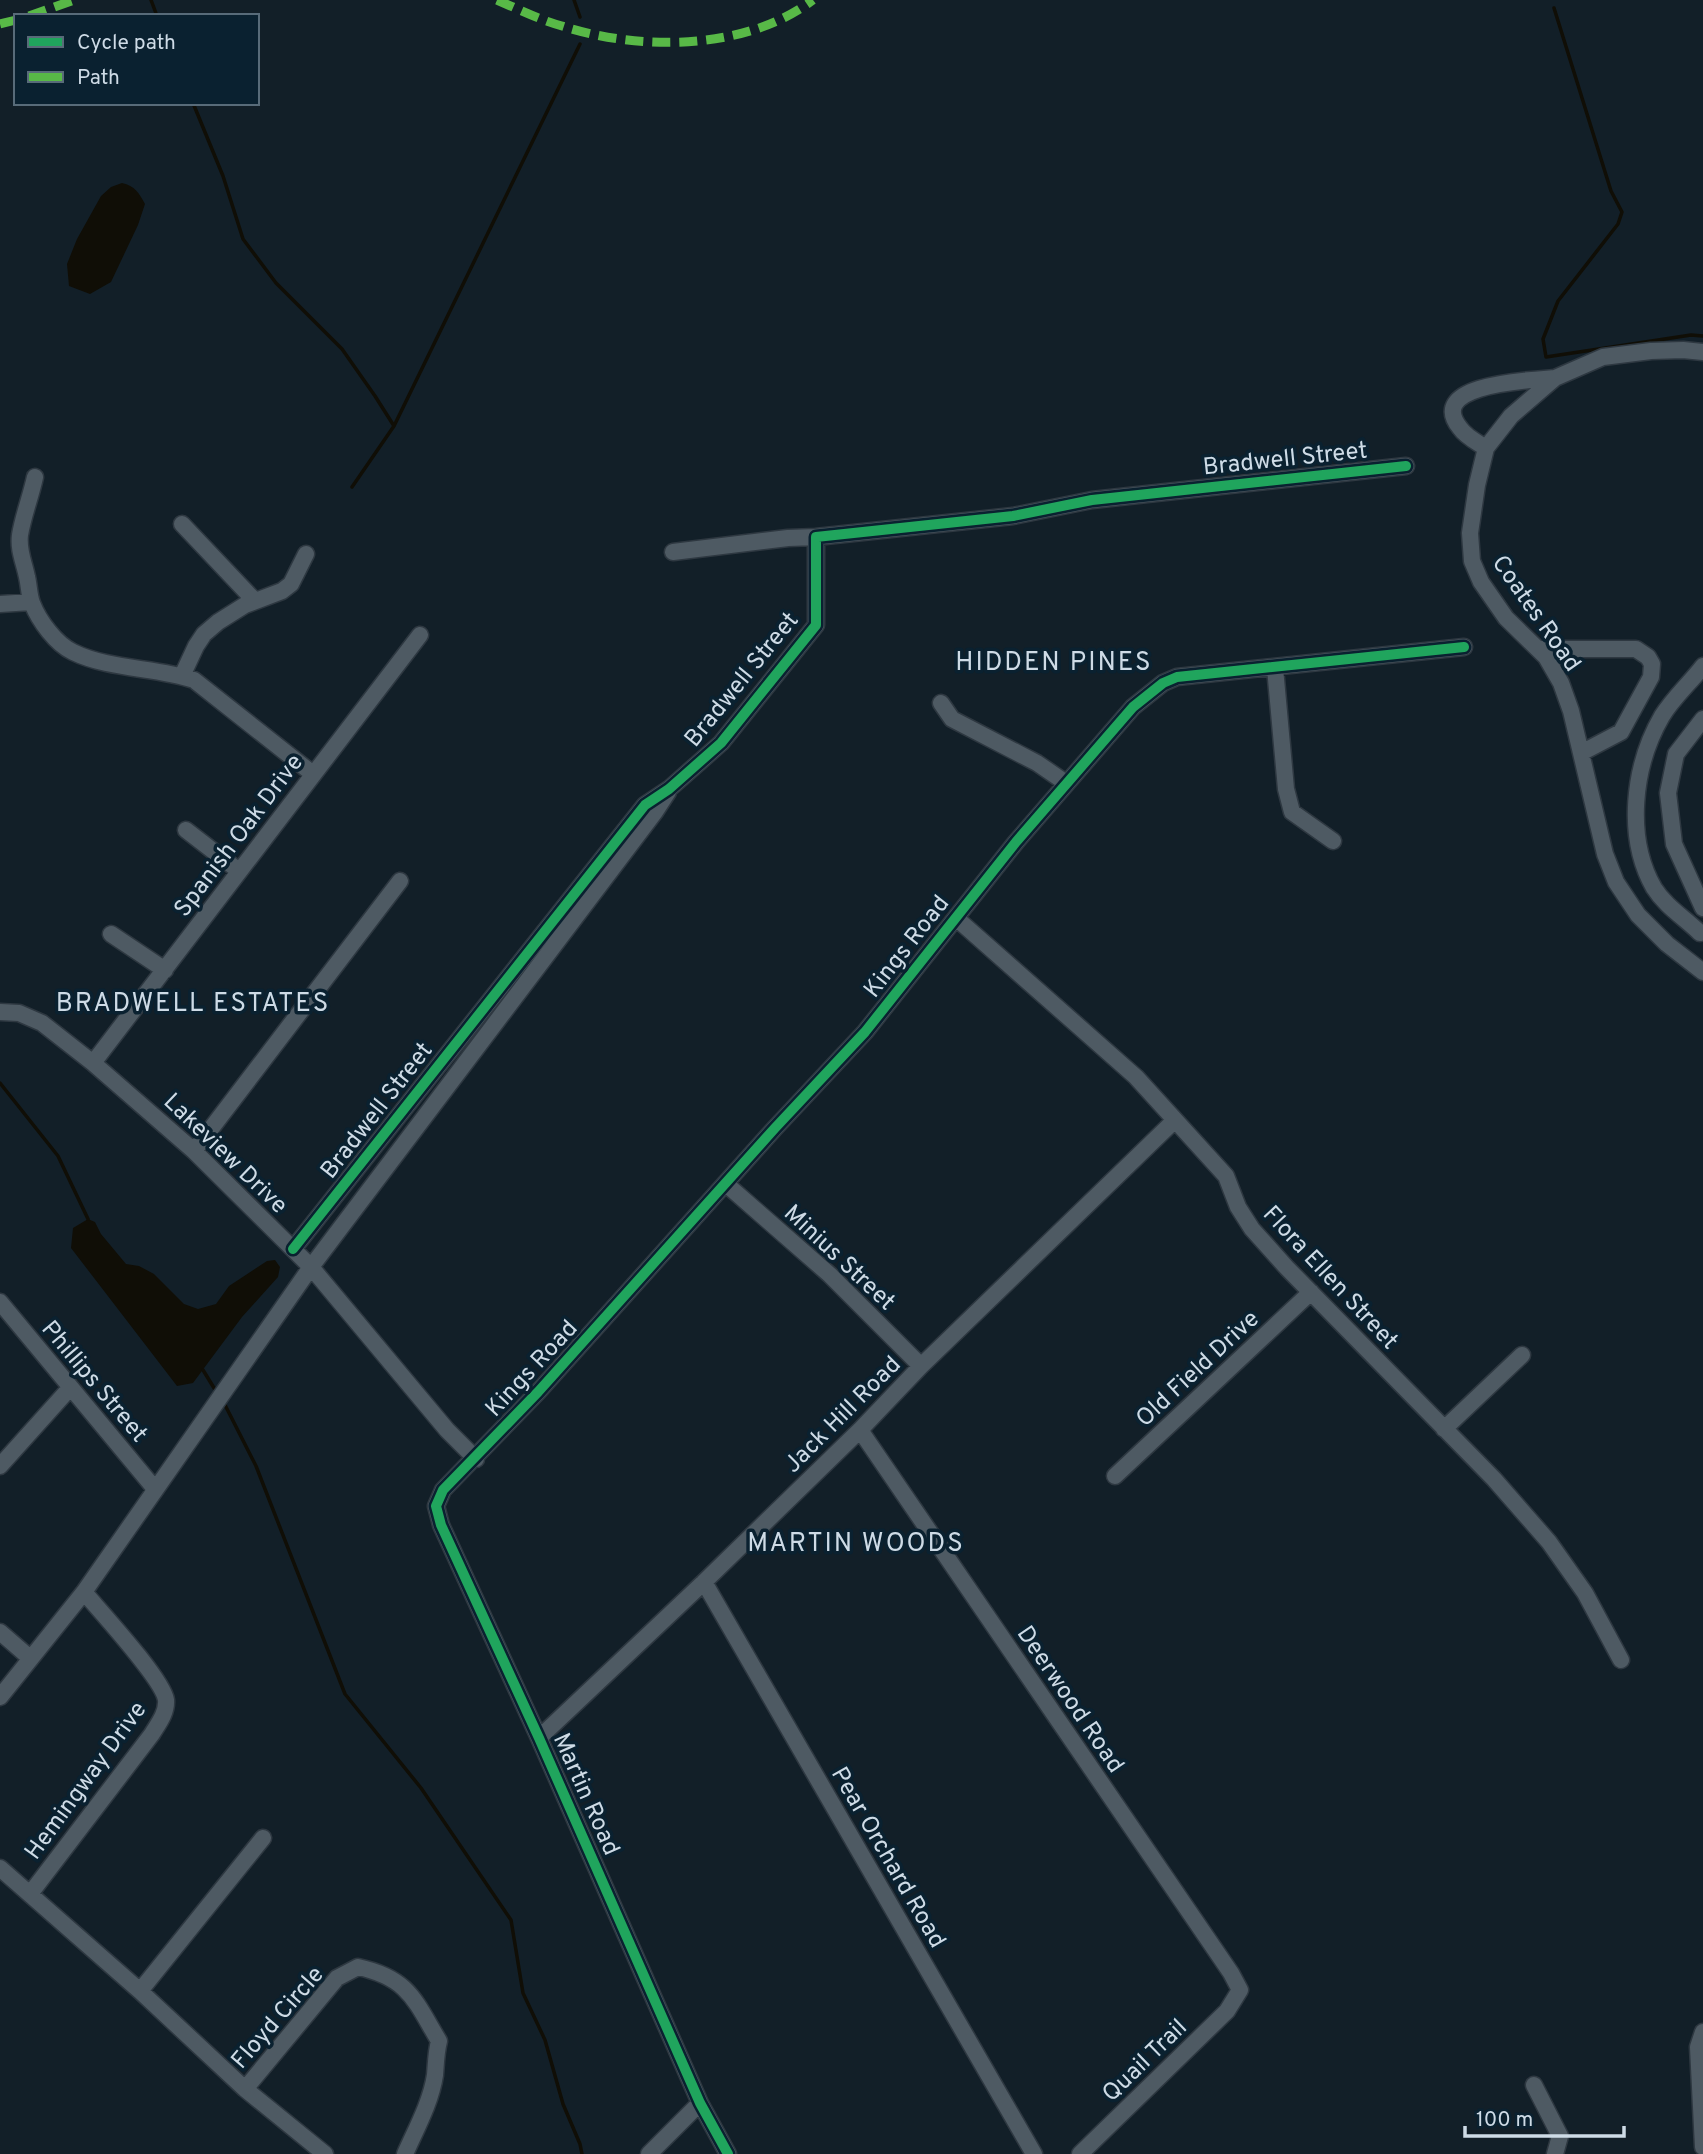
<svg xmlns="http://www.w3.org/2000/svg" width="1703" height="2154" font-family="Overpass,sans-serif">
<rect width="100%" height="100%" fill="#121f28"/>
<path fill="#100e06" d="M122 183C135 186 139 193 145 204L138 225 111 282 90 294 69 286 67 264 77 239 101 196 111 187Z
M88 1219 95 1222 101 1234 126 1264 139 1266 154 1274 184 1304 198 1309 216 1304 229 1286 267 1261 275 1260 280 1267 278 1277 242 1317 193 1383 177 1386 71 1248 73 1228Z"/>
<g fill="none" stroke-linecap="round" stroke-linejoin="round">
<path stroke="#100e06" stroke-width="3.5" d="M151 0 157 16
M574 0 580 17
M1554 8 1611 191 1622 212 1618 224 1558 301 1543 339 1546 357 1691 335 1703 336
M193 103 223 176 243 239 276 283 342 349 375 396 394 426
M352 487 394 426 580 44
M0 1083 58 1156 88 1219
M203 1370 214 1388
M225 1405 256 1466 345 1694 421 1788 511 1920 523 1993 545 2040 563 2104 580 2144 582 2154"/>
<defs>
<path id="minor" d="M1703 352 1683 350 1651 351 1603 357 1555 378 1511 416 1486 448 1477 485 1470 533 1472 561 1481 582 1506 618 1546 657 1561 683 1571 711 1605 854 1616 882 1638 915 1667 944 1703 972
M1486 448C1477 442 1466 437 1460 428 1424 383 1534 380 1555 378
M35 477C31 496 23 516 20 535 18 550 24 562 27 577 29 585 29 595 32 603 39 621 56 644 73 652 110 670 156 667 194 680L313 774
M182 524 255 601
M673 552 788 538 816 537
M0 604 31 602
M1538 649H1636L1648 657 1652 664 1651 677 1621 732 1581 753
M1275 668 1286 789 1292 812 1333 841
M182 676 196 646 204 634 218 622 245 605 282 591 291 584 306 554
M941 703 952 719 1037 763 1066 783
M1703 719 1676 754 1668 793 1674 844 1703 908
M186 830 239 871
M956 918 1136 1077 1226 1176 1238 1207 1252 1229 1287 1268 1494 1479 1549 1542 1585 1593 1621 1660
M1700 933C1685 918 1666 907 1654 888 1625 837 1633 766 1662 716 1673 698 1690 683 1703 666
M111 934 165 970
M0 1012 19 1013 42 1023 93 1063 194 1151 311 1267 447 1430 476 1459
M93 1063 420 635
M194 1151 400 881
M726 1184 830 1275 921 1366
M293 1249 645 805 669 789 721 743 816 625V537L1013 516 1092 500 1406 466
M0 1302 155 1489
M1444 1429 1522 1355
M860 1430 1231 1973 1240 1990 1227 2011 1080 2154
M0 1466 70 1388
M1115 1476 1311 1292
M704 1582 1034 2154
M0 1632 30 1658
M0 1697 84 1592 311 1267 655 812 668 792
M539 1738 704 1582 860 1430 921 1366 1175 1120
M0 1868 140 1991 245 2089
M30 1894 152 1734C158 1724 167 1713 166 1700 163 1679 100 1611 84 1592
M140 1991 263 1838
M1703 2032 1698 2047 1703 2147
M1534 2085 1560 2136 1555 2154
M325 2154 245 2089 337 1978 358 1967C409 1978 415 2001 439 2041 436 2053 436 2063 435 2075 431 2102 416 2129 405 2154
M649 2154 700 2103
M728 2154 700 2103 539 1738 441 1525 436 1506 443 1490 538 1392 775 1128 865 1032 1016 842 1133 707 1163 683 1177 677 1464 647"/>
</defs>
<use href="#minor" stroke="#2e3841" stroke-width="19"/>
<use href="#minor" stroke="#4e5a63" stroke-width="16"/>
<path stroke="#58b947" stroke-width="9" stroke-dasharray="18 9" stroke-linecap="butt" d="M497 0C518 9 540 20 562 26 640 51 745 51 813 0
M29 16 74 0
M0 24 16 20"/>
<defs>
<path id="cycleway" d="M293 1249 645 805 669 789 721 743 816 625V537L1013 516 1092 500 1406 466
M728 2154 700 2103 539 1738 441 1525 436 1506 443 1490 538 1392 775 1128 865 1032 1016 842 1133 707 1163 683 1177 677 1464 647"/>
</defs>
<use href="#cycleway" stroke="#0a2130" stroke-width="15"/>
<use href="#cycleway" stroke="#20a55d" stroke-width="10"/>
</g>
<g text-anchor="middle" stroke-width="7" stroke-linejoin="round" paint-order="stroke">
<g font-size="24" fill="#cedbe6" stroke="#0a2130">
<text transform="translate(1285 458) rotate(-6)" y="8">Bradwell Street</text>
<text transform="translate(1537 613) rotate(55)" y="8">Coates Road</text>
<text transform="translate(741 679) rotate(-51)" y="8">Bradwell Street</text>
<text transform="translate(238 835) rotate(-53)" y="8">Spanish Oak Drive</text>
<text transform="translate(906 946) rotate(-52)" y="8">Kings Road</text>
<text transform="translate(376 1110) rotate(-52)" y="8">Bradwell Street</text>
<text transform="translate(226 1153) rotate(44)" y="8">Lakeview Drive</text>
<text transform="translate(840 1257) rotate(43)" y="8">Minius Street</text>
<text transform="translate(1331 1277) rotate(47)" y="8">Flora Ellen Street</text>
<text transform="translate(531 1368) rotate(-47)" y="8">Kings Road</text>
<text transform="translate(1197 1368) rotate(-43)" y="8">Old Field Drive</text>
<text transform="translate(95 1381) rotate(50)" y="8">Phillips Street</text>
<text transform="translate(842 1414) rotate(-45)" y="8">Jack Hill Road</text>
<text transform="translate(1071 1699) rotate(56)" y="8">Deerwood Road</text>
<text transform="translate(85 1780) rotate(-54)" y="8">Hemingway Drive</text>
<text transform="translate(587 1794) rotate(66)" y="8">Martin Road</text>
<text transform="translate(889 1857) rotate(60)" y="8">Pear Orchard Road</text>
<text transform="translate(277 2017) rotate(-49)" y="8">Floyd Circle</text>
<text transform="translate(1144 2060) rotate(-44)" y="8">Quail Trail</text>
</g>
<g font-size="26" letter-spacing="2" fill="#cedbe6" stroke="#0a2130">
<text x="1054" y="670">HIDDEN PINES</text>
<text x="193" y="1011">BRADWELL ESTATES</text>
<text x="856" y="1551">MARTIN WOODS</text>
</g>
</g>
<rect x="14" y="14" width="245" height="91" fill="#0a2130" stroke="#586b79" stroke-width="2"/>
<rect x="28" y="37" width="35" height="10" fill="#20a55d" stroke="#586b79" stroke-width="2"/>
<text x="77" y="49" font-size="21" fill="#cedbe6">Cycle path</text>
<rect x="28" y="72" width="35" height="10" fill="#58b947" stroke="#586b79" stroke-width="2"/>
<text x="77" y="84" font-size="21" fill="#cedbe6">Path</text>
<path d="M1465 2126v10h159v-10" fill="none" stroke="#cedbe6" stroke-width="3.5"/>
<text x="1476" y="2126" font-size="21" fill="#cedbe6" stroke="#0a2130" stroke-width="5" paint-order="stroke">100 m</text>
</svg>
